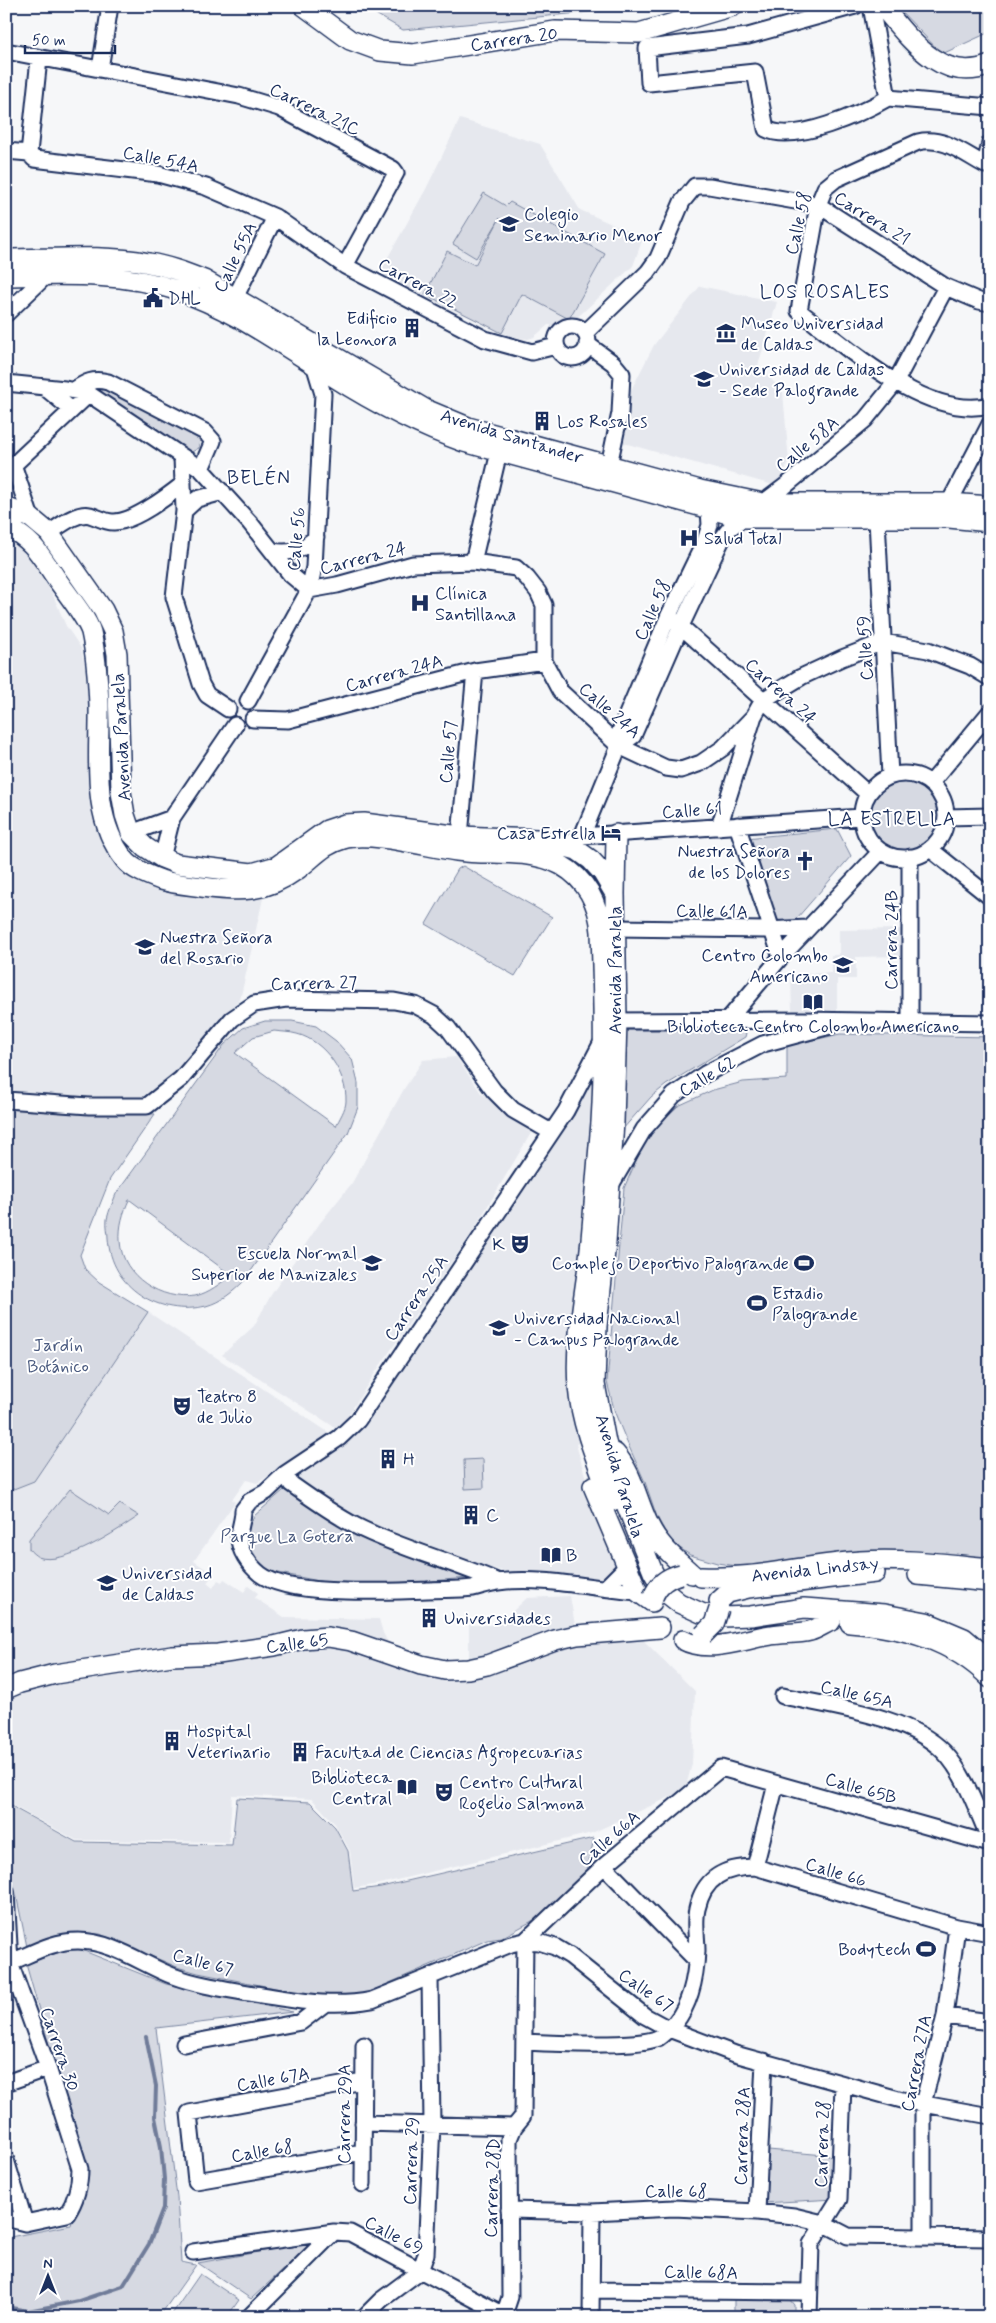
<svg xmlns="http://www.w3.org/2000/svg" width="996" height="2323" font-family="Mynerve,sans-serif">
<rect width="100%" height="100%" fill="#f6f7f9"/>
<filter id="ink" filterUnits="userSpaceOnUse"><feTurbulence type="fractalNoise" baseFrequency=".02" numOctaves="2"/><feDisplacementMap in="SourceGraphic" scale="10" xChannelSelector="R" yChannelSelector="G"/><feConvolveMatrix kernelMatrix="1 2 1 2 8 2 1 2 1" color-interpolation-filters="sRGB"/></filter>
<g filter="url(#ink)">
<path fill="#e6e8ee" d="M460 119 540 144 580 210 643 238 633 266 569 325H548L534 337 528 339 512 337 378 275 426 189Z
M700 286 777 302 758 365 783 392 789 462 780 479 773 485 617 441 622 408 654 345Z
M6 537 27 554 36 567 53 595 66 626 81 648 86 671 94 768 92 804 96 826 108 852 116 861 264 894 240 1000 219 1019 186 1066 140 1098 6 1094Z
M901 929V956L856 957V979H837V1013H792L791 974 831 973V955H839V930Z
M456 1057 481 1093 531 1133 473 1231 375 1373 339 1430 222 1355 254 1326 271 1295 320 1223 352 1183 404 1089 423 1060Z
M598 1062 590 1439 576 1444 586 1479 622 1569 605 1585 530 1579 445 1555 363 1524 295 1481 305 1467 331 1453 339 1436Z
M78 1277 148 1312 334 1436 257 1483 246 1480 232 1500 235 1502 194 1561 213 1574 207 1583 213 1588 218 1580 222 1582 224 1579 244 1592 248 1586 258 1593 255 1598 284 1617 379 1619 383 1633 391 1648 440 1663 469 1660V1625H498L527 1598 570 1596 578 1643 644 1641 695 1691 692 1764 685 1790 592 1833 380 1884 354 1888 350 1851 335 1824 312 1799 232 1795 229 1842 76 1840 17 1808 6 1800V1323Z"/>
<path fill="#d6d9e2" stroke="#7884a0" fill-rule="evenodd" d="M362 6H652L403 30Z
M896 6H990V32L942 54Z
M484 193 506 206 510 202 605 254 569 319 522 294 502 333 425 294 447 251 475 265 500 218 476 258 453 244Z
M104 386 200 435 199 448 188 454 88 404 87 388Z
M870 816a34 34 0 1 1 68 0a34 34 0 1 1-68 0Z
M837 829 851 856 777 941 746 838Z
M463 866 552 917 515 976 426 924 458 869Z
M265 1021H292L316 1026 336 1041 352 1059 358 1083V1107L348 1133 244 1281C233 1292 221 1302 206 1306 159 1317 111 1288 108 1238 108 1232 106 1225 107 1219 109 1210 113 1202 116 1194L224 1045 243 1028ZM274 1031C282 1032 290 1032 297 1034 325 1041 347 1074 346 1101 346 1109 339 1119 336 1126L235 1053 253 1037ZM129 1200H130L231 1275C221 1283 209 1293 195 1296 162 1301 122 1277 120 1241 119 1226 123 1213 129 1200Z
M621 1030H739L746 1033 745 1037 666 1085 651 1097 622 1130Z
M840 1034 990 1037V1561L737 1566 717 1563 690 1555 671 1542 657 1517 645 1482 626 1440 615 1413 607 1382 624 1188 649 1132 678 1106 713 1090 743 1082 787 1079V1046Z
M6 1109 155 1114 110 1179 80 1255 85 1269 99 1282 148 1312 34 1481 6 1492Z
M483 1459 484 1488 465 1489 464 1460Z
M70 1489 109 1515 120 1504 139 1516C118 1530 64 1567 38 1557 35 1555 31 1552 29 1549V1539Z
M284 1490 337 1520 468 1578 419 1582 334 1584 274 1572 262 1567 251 1554 247 1530 254 1516Z
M237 1798 310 1802 335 1827 348 1851 353 1891 381 1887 594 1838 587 1872 543 1915 501 1938 487 1940 360 1996 322 1997 198 1973 177 1967 100 1934 76 1933 46 1938 27 1947 15 1889 6 1866V1801L16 1809 76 1842 232 1845Z
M74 1947 166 1984 293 2012 156 2028 177 2197 181 2262 196 2265 159 2317H6V2234L10 2237 71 2225 86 2175 26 1964Z
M757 2149 836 2156V2199L761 2203Z
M313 2242 251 2299 198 2263Z
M200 2274 239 2300 227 2317H170Z
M734 2299H789L794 2305V2317H734Z"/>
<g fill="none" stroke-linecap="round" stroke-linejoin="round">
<path stroke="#707c99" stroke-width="4" d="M6 2307 28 2311 79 2301 123 2286 149 2244 163 2208 164 2179 161 2147 155 2117 156 2086 146 2037"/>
<defs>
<path id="minor" d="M855 6 748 36 647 48 649 83 755 72 766 129C795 144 862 113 888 98
M871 6 888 98
M6 51 239 96 279 108 393 169 396 173 345 266
M100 69 110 6
M888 98 990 107
M6 151 29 153
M29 153 34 159 158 174 206 187 275 217 345 266 485 339 532 352 556 346
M29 153 39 59
M985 165 990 143
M990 165H985C963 153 943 136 918 142L836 179 825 188 818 205 799 311C847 347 926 421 990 405
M230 308 275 217
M6 314 50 272
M556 342a16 16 0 1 1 32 0a16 16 0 1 1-32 0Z
M585 333 648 272 658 258 682 202 695 186H709L818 205 946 287 979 301 990 303
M587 344 613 363 622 374 620 413 609 465
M6 383 65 389 89 394 201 469 250 523 291 575 309 590 337 585 413 564 473 562 516 568 527 578 538 592 544 605V661L560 691 619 746 666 768 681 770 701 763 723 748 754 716 763 700 801 677 842 658 883 642 928 650 970 666 990 678
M44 387 72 410
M74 390C86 382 93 378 108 382L205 432 213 441 201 469
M182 457 184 511 174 597 201 684 207 695 228 709
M14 467 31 518
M6 472 89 394
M949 503 990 424
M184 511 197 499 223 492
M877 519 890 776
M49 533C60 526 76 512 90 515 97 517 105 522 113 522 132 523 168 496 183 484
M272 551C290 554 302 551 316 537
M473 562 499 452
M675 621 868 794
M248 701 309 590 314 567 323 394 314 364
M253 719 288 720 475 671 544 661
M619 746 633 736 681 626 723 537 730 528 784 487 865 420 895 383 946 287
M862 816a42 42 0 1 1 84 0a42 42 0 1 1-84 0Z
M931 783 990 712
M946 817 990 816
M737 825 781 957
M719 827 753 719
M131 833 172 818
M460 836 475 671
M582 836 619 746 620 731 669 615 705 541 710 525 709 510 704 500
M574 839 582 836 861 817
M930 849 990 897
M910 857V1022
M162 858 172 818 235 725
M615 928 766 930 808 928
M606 1021 803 1020 990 1023
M726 1022 781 957 881 851
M602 1042 566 1111 358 1420 339 1438 285 1474 266 1492 250 1501 243 1510C243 1520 240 1526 239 1535 238 1550 249 1565 260 1574 289 1597 389 1591 427 1590 442 1589 458 1590 473 1588 481 1586 490 1583 498 1582 544 1576 593 1589 638 1592
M6 1100 89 1106H147L181 1079 232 1019 254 1004 286 999 394 1001 415 1005 434 1015 448 1028 494 1091 513 1110 551 1132
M611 1185 644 1129 674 1095 705 1074 763 1044 830 1026
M285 1474 291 1484C312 1499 333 1514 356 1526 401 1549 452 1561 499 1582
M605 1588 626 1567
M783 1696C831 1707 908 1715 944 1752 966 1775 977 1811 990 1840
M604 1866 696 1960
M755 1867 776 1784
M6 1892 10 1963 48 2068 80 2169C80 2185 76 2200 67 2214L25 2223 6 2218
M6 1964C30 1955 51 1941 78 1941 112 1941 142 1964 173 1976 200 1986 227 1989 255 1994 296 2000 330 2008 372 2000L511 1944 525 1941 539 1942 555 1947 570 1956 645 2016 669 2029 735 2054 902 2100 990 2116
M945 2016 990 2022
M524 2042C551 2043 637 2048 658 2038 664 2034 670 2028 675 2023 691 2003 696 1977 697 1951 697 1938 694 1923 697 1909 704 1877 725 1867 755 1867L957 1927 990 1933
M184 2044 301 2022 323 2005
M6 2083 48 2068
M363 2123 514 2127
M363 2152 196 2181 189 2113 363 2081
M6 2160 25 2223
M363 2184 364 2045
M509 2210 592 2212 674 2208 757 2212 794 2216 823 2223 848 2236 990 2238
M757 2212 764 2061
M923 2237V2104L945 2016 957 1927
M193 2252 334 2232 350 2233 508 2317
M592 2290 808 2292
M249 2317 334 2232
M364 2317 381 2300 420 2271 426 2254 432 2124 430 1978
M501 2317 504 2315 510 2297 509 2139 514 2127 523 2116 525 1941 604 1866 721 1768 990 1844
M591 2317 592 2212
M809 2317 811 2244 839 2199 843 2084"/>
<path id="major" d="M304 6 350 40 380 51 413 54 555 31 639 33 733 6
M882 6C909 38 941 85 990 65
M6 259C53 259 103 254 149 263 168 266 186 273 204 280L425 409 468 427 700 490 763 503H949L990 506
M6 276C62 275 122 272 176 290 232 308 282 345 332 376 373 402 418 426 464 442L743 518H949L990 522
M6 507 31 518 49 533 103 610 113 631 117 654 121 792 125 815 131 833 145 847 162 858 177 864 252 873 277 866 327 830 345 824 364 823 460 836 537 839 577 850 591 860 602 872 615 894 617 1021 614 1122 606 1242 597 1326 595 1384 606 1442 619 1487 653 1572 664 1591 679 1603 701 1613 723 1617 751 1616 804 1608 884 1614 926 1622 964 1638 990 1660
M6 526C34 541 39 553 56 578 65 591 87 618 91 632 96 655 98 681 99 705 100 757 90 817 125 860 133 870 150 876 161 880 174 884 188 885 202 887 241 892 265 893 298 869 313 858 324 844 343 839 372 831 426 847 457 851 490 856 530 848 561 865 586 879 599 904 601 932 603 995 605 1059 601 1122 598 1161 594 1200 591 1239 587 1287 574 1337 578 1386 581 1426 598 1464 612 1501
M615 893 616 834
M615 1453C633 1473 637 1501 649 1525 659 1546 676 1559 692 1574
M593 1486 638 1592 652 1602
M918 1575 990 1582
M701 1577C754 1580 807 1564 860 1561 903 1558 947 1564 990 1568
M719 1601 728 1593 748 1588 875 1573
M850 1623C903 1627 952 1640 990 1678
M683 1640C709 1654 743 1639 771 1635 783 1633 797 1634 810 1631 817 1629 824 1624 831 1621
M6 1689 20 1683 55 1674 172 1656 218 1654 274 1646 303 1639 328 1637 351 1641 421 1665 445 1670 468 1669 487 1665 555 1640 577 1635 660 1628"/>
</defs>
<use href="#minor" stroke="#1b2f5e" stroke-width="19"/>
<use href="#major" stroke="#1b2f5e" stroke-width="22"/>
<use href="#minor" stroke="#fff" stroke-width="15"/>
<use href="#major" stroke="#fff" stroke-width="19"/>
<defs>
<path id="major-bridge" d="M653 1597C658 1584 668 1577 681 1574
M703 1635 714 1624 719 1609"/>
</defs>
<use href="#major-bridge" stroke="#1b2f5e" stroke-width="22" stroke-linecap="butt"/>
<use href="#major-bridge" stroke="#fff" stroke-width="19"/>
</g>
</g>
<defs>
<symbol id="school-bare" viewBox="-9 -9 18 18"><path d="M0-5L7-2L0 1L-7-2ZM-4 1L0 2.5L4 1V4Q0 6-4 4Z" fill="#1b2f5e" stroke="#fff" stroke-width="2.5" paint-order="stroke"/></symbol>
<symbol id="civic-bare" viewBox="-9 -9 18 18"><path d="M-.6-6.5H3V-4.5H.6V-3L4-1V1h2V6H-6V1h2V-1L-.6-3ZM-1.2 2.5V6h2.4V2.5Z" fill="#1b2f5e" stroke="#fff" stroke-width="2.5" paint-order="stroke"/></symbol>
<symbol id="building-bare" viewBox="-9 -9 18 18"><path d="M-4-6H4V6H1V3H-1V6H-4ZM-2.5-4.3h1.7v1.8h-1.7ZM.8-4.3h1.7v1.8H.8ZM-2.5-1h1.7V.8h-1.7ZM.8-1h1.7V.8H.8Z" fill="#1b2f5e" stroke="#fff" stroke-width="2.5" paint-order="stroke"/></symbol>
<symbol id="museum-bare" viewBox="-9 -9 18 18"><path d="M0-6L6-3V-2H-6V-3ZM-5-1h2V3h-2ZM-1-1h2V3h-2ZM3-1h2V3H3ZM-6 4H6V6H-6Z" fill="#1b2f5e" stroke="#fff" stroke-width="2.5" paint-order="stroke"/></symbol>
<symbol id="university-bare" viewBox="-9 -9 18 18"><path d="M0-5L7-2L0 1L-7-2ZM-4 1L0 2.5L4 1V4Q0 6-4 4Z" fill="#1b2f5e" stroke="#fff" stroke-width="2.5" paint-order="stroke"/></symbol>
<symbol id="hospital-bare" viewBox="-9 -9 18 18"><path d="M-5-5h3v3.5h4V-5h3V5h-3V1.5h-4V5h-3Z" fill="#1b2f5e" stroke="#fff" stroke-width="2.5" paint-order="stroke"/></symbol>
<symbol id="hotel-bare" viewBox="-9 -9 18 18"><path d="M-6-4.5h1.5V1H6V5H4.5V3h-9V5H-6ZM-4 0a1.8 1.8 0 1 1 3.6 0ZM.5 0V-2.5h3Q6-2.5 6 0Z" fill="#1b2f5e" stroke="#fff" stroke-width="2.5" paint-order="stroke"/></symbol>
<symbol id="church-bare" viewBox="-9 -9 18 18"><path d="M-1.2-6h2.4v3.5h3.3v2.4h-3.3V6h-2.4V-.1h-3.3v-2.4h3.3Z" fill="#1b2f5e" stroke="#fff" stroke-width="2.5" paint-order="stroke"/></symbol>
<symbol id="library-bare" viewBox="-9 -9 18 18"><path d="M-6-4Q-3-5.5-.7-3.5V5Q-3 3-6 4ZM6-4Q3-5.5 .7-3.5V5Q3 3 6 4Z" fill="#1b2f5e" stroke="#fff" stroke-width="2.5" paint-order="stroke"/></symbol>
<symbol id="theatre-bare" viewBox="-9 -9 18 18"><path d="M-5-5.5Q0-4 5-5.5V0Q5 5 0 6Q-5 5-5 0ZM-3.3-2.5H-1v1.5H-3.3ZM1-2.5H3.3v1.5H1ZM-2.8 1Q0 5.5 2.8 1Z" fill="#1b2f5e" stroke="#fff" stroke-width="2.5" paint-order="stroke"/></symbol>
<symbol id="stadium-bare" viewBox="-9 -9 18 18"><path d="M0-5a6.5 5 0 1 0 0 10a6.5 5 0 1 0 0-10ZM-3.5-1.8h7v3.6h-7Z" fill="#1b2f5e" stroke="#fff" stroke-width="2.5" paint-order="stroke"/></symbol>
</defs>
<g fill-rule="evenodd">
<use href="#school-bare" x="495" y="210" width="28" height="28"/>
<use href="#civic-bare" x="139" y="284" width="28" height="28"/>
<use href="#building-bare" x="398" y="314" width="28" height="28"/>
<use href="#museum-bare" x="712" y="319" width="28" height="28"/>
<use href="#university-bare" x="690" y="365" width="28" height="28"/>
<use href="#building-bare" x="528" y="407" width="28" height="28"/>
<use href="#hospital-bare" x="675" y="524" width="28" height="28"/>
<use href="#hospital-bare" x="406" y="589" width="28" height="28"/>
<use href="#hotel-bare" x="597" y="819" width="28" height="28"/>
<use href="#church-bare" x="791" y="847" width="28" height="28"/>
<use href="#school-bare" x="131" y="933" width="28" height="28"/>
<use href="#university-bare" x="829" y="951" width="28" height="28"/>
<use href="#library-bare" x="799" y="988" width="28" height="28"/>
<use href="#theatre-bare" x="506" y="1230" width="28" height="28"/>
<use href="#school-bare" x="358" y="1249" width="28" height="28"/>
<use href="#stadium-bare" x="790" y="1249" width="28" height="28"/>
<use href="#stadium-bare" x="743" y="1289" width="28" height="28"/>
<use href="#university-bare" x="485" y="1314" width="28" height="28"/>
<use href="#theatre-bare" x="168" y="1392" width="28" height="28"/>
<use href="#building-bare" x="374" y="1445" width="28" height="28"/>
<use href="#building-bare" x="457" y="1501" width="28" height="28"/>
<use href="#library-bare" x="537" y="1541" width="28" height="28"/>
<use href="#university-bare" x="93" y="1569" width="28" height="28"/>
<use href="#building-bare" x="415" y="1604" width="28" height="28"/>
<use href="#building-bare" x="158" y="1727" width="28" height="28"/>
<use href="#building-bare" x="286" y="1738" width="28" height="28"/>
<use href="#library-bare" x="393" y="1773" width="28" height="28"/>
<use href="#theatre-bare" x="430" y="1778" width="28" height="28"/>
<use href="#stadium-bare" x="912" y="1935" width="28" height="28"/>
</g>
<g text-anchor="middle" stroke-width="4" stroke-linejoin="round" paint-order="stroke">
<g font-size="18" fill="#1b2f5e" stroke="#fff">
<text transform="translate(514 39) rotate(-8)" y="6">Carrera 20</text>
<text transform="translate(315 109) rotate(26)" y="6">Carrera 21C</text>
<text transform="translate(161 159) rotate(11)" y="6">Calle 54A</text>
<text transform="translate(872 218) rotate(32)" y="6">Carrera 21</text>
<text transform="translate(798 223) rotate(-77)" y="6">Calle 58</text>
<text transform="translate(235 257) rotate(-64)" y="6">Calle 55A</text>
<text transform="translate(418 283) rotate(28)" y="6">Carrera 22</text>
<text transform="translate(512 436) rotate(17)" y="6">Avenida Santander</text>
<text transform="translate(807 444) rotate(-40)" y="6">Calle 58A</text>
<text transform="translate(296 539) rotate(-85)" y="6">Calle 56</text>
<text transform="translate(363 558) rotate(-14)" y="6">Carrera 24</text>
<text transform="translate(652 610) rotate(-66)" y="6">Calle 58</text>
<text transform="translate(865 648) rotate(-93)" y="6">Calle 59</text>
<text transform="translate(394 673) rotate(-15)" y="6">Carrera 24A</text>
<text transform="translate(781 691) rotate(42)" y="6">Carrera 24</text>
<text transform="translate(610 710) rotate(41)" y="6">Calle 24A</text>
<text transform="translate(121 737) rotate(-93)" y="6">Avenida Paralela</text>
<text transform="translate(448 752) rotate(-85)" y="6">Calle 57</text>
<text transform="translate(692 810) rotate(-4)" y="6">Calle 61</text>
<text transform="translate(712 911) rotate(1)" y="6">Calle 61A</text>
<text transform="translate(891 940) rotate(-90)" y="6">Carrera 24B</text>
<text transform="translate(615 970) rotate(-90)" y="6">Avenida Paralela</text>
<text transform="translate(314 983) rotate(-1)" y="6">Carrera 27</text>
<text transform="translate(707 1076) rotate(-31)" y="6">Calle 62</text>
<text transform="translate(416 1298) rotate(-56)" y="6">Carrera 25A</text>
<text transform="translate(620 1476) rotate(73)" y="6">Avenida Paralela</text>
<text transform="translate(815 1569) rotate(-6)" y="6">Avenida Lindsay</text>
<text transform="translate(297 1643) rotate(-7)" y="6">Calle 65</text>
<text transform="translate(857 1694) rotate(13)" y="6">Calle 65A</text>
<text transform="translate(861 1788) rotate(16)" y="6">Calle 65B</text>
<text transform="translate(609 1838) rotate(-41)" y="6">Calle 66A</text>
<text transform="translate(836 1872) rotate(17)" y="6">Calle 66</text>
<text transform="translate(203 1962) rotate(15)" y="6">Calle 67</text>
<text transform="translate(646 1990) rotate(35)" y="6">Calle 67</text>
<text transform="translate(60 2049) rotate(71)" y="6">Carrera 30</text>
<text transform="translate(916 2063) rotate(-79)" y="6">Carrera 27A</text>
<text transform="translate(273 2079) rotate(-10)" y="6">Calle 67A</text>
<text transform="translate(344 2114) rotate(-90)" y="6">Carrera 29A</text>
<text transform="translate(742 2136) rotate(-88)" y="6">Carrera 28A</text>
<text transform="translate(822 2144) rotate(-88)" y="6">Carrera 28</text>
<text transform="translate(262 2151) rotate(-10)" y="6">Calle 68</text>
<text transform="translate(411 2161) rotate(-88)" y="6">Carrera 29</text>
<text transform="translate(492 2188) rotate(-88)" y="6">Carrera 28D</text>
<text x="676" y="2197">Calle 68</text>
<text transform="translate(394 2235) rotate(28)" y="6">Calle 69</text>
<text transform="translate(701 2272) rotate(1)" y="6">Calle 68A</text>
</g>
<g font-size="18" fill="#1b2f5e" stroke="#fff" text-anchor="start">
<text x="524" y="220">Colegio<tspan x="524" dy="21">Seminario Menor</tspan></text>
<text x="168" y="304">DHL</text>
<text x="397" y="324" text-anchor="end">Edificio<tspan x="397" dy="21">la Leonora</tspan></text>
<text x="741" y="329">Museo Universidad<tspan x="741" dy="21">de Caldas</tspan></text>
<text x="719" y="375">Universidad de Caldas<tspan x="719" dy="21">- Sede Palogrande</tspan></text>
<text x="557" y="427">Los Rosales</text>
<text x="704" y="544">Salud Total</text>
<text x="435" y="599">Clínica<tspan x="435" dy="21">Santillana</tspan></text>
<text x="596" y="839" text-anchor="end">Casa Estrella</text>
<text x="790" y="857" text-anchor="end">Nuestra Señora<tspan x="790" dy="21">de los Dolores</tspan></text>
<text x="160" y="943">Nuestra Señora<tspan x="160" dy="21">del Rosario</tspan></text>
<text x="828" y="961" text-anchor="end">Centro Colombo<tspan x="828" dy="21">Americano</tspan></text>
<text x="813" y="1032" text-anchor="middle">Biblioteca Centro Colombo Americano</text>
<text x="505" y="1250" text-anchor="end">K</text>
<text x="357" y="1259" text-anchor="end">Escuela Normal<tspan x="357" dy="21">Superior de Manizales</tspan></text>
<text x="789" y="1269" text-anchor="end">Complejo Deportivo Palogrande</text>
<text x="772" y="1299">Estadio<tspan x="772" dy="21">Palogrande</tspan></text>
<text x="514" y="1324">Universidad Nacional<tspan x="514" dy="21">- Campus Palogrande</tspan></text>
<text x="197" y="1402">Teatro 8<tspan x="197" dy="21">de Julio</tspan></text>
<text x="403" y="1465">H</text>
<text x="486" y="1521">C</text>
<text x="566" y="1561">B</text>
<text x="122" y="1579">Universidad<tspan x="122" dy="21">de Caldas</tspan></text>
<text x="444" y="1624">Universidades</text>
<text x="187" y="1737">Hospital<tspan x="187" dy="21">Veterinario</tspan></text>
<text x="315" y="1758">Facultad de Ciencias Agropecuarias</text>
<text x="392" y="1783" text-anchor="end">Biblioteca<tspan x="392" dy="21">Central</tspan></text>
<text x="459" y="1788">Centro Cultural<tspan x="459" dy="21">Rogelio Salmona</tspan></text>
<text x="911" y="1955" text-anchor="end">Bodytech</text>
</g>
<g font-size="18" fill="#4a5a7f" stroke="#fff">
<text x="58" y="1351">Jardín<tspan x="58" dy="21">Botánico</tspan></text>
<text x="287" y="1542">Parque La Gotera</text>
</g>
<g font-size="19" letter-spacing="1" fill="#1b2f5e" stroke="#fff">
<text x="825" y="298">LOS ROSALES</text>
<text x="259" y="484">BELÉN</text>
<text x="892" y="825">LA ESTRELLA</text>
</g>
</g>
<rect width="996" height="2323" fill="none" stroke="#fff" stroke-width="25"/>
<rect x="12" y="12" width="971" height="2298" fill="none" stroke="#1b2f5e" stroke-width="2" filter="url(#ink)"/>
<g transform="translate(48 2276)" stroke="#ffffff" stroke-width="4" paint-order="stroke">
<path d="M0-4L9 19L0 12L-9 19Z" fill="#1b2f5e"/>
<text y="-8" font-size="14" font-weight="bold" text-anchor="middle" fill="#1b2f5e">N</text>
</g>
<path d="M25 45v8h90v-8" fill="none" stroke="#1b2f5e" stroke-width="2.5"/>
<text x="32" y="45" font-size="15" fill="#1b2f5e" stroke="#ffffff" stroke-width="4" paint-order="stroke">50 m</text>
</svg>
